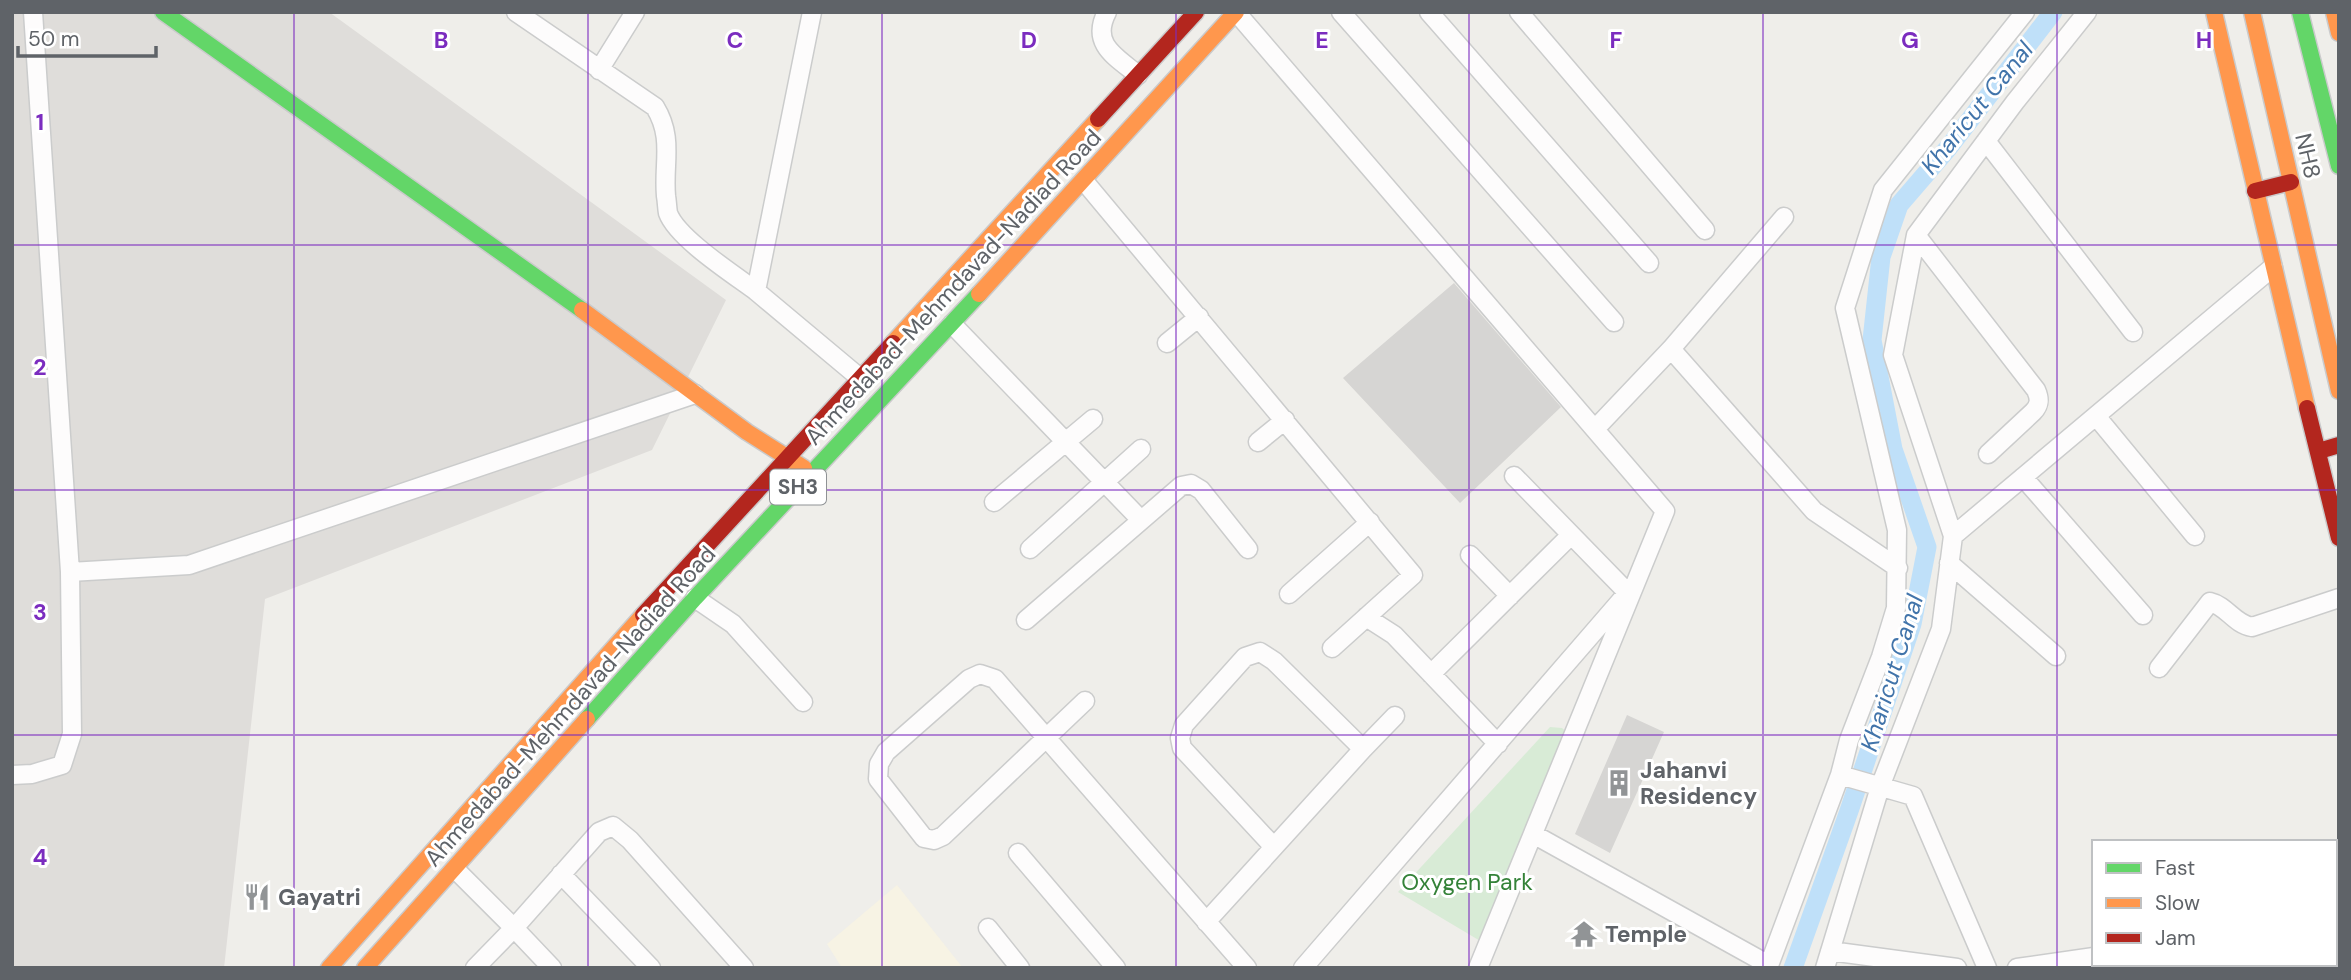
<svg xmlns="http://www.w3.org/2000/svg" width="2351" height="980" font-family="'DM Sans',sans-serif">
<rect width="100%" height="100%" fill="#efeeea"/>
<path fill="#f7f3e4" d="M897 885 963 968H842L827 944Z"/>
<path fill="#dfddda" d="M12 12H329L726 300 652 450 265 599 224 968H12Z"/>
<path fill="#d8ebd6" d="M1550 727 1562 728 1572 737 1487 945 1398 892Z"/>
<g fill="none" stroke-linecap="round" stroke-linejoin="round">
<path stroke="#bfe0f9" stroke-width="19" d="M1793 968 1849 811 1912 624 1927 547 1893 449 1872 340 1881 257 1899 205 1949 147 2053 12"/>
</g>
<path fill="#d6d5d3" d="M1454 283 1561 407 1460 503 1343 378Z
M1627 715 1664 732 1610 853 1575 834Z"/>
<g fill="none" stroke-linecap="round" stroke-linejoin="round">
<defs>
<path id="street" d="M516 12 655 107C674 138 663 163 666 196 667 201 667 208 668 213 677 238 733 274 756 291
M812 12 756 291 860 378
M1107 12C1090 44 1116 57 1138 75
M1236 12 1665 511 1478 968
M1341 12 1614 322
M1429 12 1649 263
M1519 12 1705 230
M599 70 635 12
M1986 141 2133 332
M1084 181 1413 575 1332 648
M1916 235 2036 390C2040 399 2040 405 2033 412L1988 454
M952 324 1140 519
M1167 343 1199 317
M1671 349 1814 511 1898 568
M2096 416 2195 536
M1595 429 1671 349 1784 217
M1258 442 1285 420
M1514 476 1628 593
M2023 477 2143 615
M994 502 1093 419
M1953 536 1893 355 1916 235 2015 102 2087 12
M1030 549 1141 449
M1470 555 1510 596
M1949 563 2056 656
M70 572 189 565 695 394
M1289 594 1370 522
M695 598 733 624 803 702
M1366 617 1394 635 1498 744
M1026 620 1181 486 1191 484 1201 490 1248 549
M2159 668 2210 602C2227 606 2234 624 2252 627L2339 598
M1431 674 1571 535
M1085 701 943 836 934 840 924 838 878 779 879 764 886 752 969 679 980 674 995 679 1247 968
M1363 749 1395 716
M12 775 32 774 62 765 72 734 70 572 33 12
M1840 775 1913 796 1987 968
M1533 834 1769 965
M1018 853 1116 968
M455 869 514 928 475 968
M561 874 651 968
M1206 922 1363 749 1274 661 1260 652 1245 657 1184 725 1180 738 1182 748 1274 847
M988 928 1020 968
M1830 951 1957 968
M552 968 514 928 599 832 613 826 630 840 744 968
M1303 968 1624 597
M1768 968 1840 775 1849 740 1881 657 1896 608 1897 530 1845 308 1883 190 2025 12
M1825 968 1880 787 1941 629 1953 536 2273 267
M2017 968 2094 957"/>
<path id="fast" d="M163 12 582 310
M2300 12 2339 166
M587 719 695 598 979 294"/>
<path id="slow" d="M2214 12 2307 408
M2252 12 2339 391
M2334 12 2339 33
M979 294 1236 12
M582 310 747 432 804 468
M893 343 1098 119
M329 968 643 615
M365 968 587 719"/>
<path id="jam" d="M1098 119 1196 12
M2255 191 2291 182
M2307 408 2339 538
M2319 451 2339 445
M643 615 893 343"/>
</defs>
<use href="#street" stroke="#cbcccc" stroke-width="21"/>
<use href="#fast" stroke="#cacacb" stroke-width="19"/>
<use href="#slow" stroke="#cacacb" stroke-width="19"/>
<use href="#jam" stroke="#cacacb" stroke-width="19"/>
<use href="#street" stroke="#fdfcfc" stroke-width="18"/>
<use href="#fast" stroke="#63d668" stroke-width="16"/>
<use href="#slow" stroke="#ff974d" stroke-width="16"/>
<use href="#jam" stroke="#b3261e" stroke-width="16"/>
</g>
<path fill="none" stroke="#7b2cbf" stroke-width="2" stroke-opacity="0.55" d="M294 12V968M588 12V968M882 12V968M1176 12V968M1469 12V968M1763 12V968M2057 12V968M12 245H2339M12 490H2339M12 735H2339"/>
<defs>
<symbol id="building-bare" viewBox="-9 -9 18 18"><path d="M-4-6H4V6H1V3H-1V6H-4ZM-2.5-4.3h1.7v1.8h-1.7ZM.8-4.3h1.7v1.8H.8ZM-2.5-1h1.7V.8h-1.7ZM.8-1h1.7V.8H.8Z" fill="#919496" stroke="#fff" stroke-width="2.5" paint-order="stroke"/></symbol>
<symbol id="restaurant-bare" viewBox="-9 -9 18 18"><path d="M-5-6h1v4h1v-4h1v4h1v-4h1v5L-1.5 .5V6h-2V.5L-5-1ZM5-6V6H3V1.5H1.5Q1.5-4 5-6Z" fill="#919496" stroke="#fff" stroke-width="2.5" paint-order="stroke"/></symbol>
<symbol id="temple-bare" viewBox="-9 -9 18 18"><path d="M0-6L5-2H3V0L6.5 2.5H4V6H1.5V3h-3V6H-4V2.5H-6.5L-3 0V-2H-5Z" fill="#919496" stroke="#fff" stroke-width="2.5" paint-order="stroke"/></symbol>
</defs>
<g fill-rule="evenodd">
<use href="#building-bare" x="1600" y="764" width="38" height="38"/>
<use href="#restaurant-bare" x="238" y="878" width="38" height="38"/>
<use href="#temple-bare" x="1565" y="915" width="38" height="38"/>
</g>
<g text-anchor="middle" stroke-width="6" stroke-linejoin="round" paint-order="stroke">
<rect fill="#fff" stroke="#8f9295" stroke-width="2" x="770" y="469.5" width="56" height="35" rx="5"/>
<g font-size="21" font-weight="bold" fill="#5f6368">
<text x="798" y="494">SH3</text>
</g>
<g font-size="23" fill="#5f6368" stroke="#fff">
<text transform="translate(2308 156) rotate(77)" y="8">NH8</text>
<text transform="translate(953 287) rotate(-47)" y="8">Ahmedabad-Mehmdavad-Nadiad Road</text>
<text transform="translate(570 706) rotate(-48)" y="8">Ahmedabad-Mehmdavad-Nadiad Road</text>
</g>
<g font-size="23" font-weight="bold" fill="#5f6368" stroke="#fff" text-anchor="start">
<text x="1640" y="778">Jahanvi<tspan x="1640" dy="26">Residency</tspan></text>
<text x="278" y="905">Gayatri</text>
<text x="1605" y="942">Temple</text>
</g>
<g font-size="23" fill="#348238" stroke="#fff">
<text x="1467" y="890">Oxygen Park</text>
</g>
<g font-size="24" font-style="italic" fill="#4174aa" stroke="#fff">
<text transform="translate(1977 108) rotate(-51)" y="8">Kharicut Canal</text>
<text transform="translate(1892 673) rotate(-73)" y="8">Kharicut Canal</text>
</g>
</g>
<g font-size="23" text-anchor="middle" font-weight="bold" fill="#7b2cbf" stroke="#fff" stroke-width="6" stroke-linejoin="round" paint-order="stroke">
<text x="441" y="48">B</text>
<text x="735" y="48">C</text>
<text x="1029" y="48">D</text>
<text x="1322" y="48">E</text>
<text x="1616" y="48">F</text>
<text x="1910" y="48">G</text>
<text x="2204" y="48">H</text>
<text x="40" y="130">1</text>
<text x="40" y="375">2</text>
<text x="40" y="620">3</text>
<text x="40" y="865">4</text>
</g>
<rect width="2351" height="980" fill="none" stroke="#5f6368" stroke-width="28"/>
<rect x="2092" y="840" width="245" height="126" fill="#ffffff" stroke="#bfc1c3" stroke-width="2"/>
<rect x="2106" y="863" width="35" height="10" fill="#63d668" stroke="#bfc1c3" stroke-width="2"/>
<text x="2155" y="875" font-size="21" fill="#5f6368">Fast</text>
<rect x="2106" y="898" width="35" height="10" fill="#ff974d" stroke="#bfc1c3" stroke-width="2"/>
<text x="2155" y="910" font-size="21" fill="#5f6368">Slow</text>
<rect x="2106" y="933" width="35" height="10" fill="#b3261e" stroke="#bfc1c3" stroke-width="2"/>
<text x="2155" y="945" font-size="21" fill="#5f6368">Jam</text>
<path d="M18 46v10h138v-10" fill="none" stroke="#5f6368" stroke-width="3.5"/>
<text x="28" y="46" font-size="21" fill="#5f6368" stroke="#ffffff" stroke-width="5" paint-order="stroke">50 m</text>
</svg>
